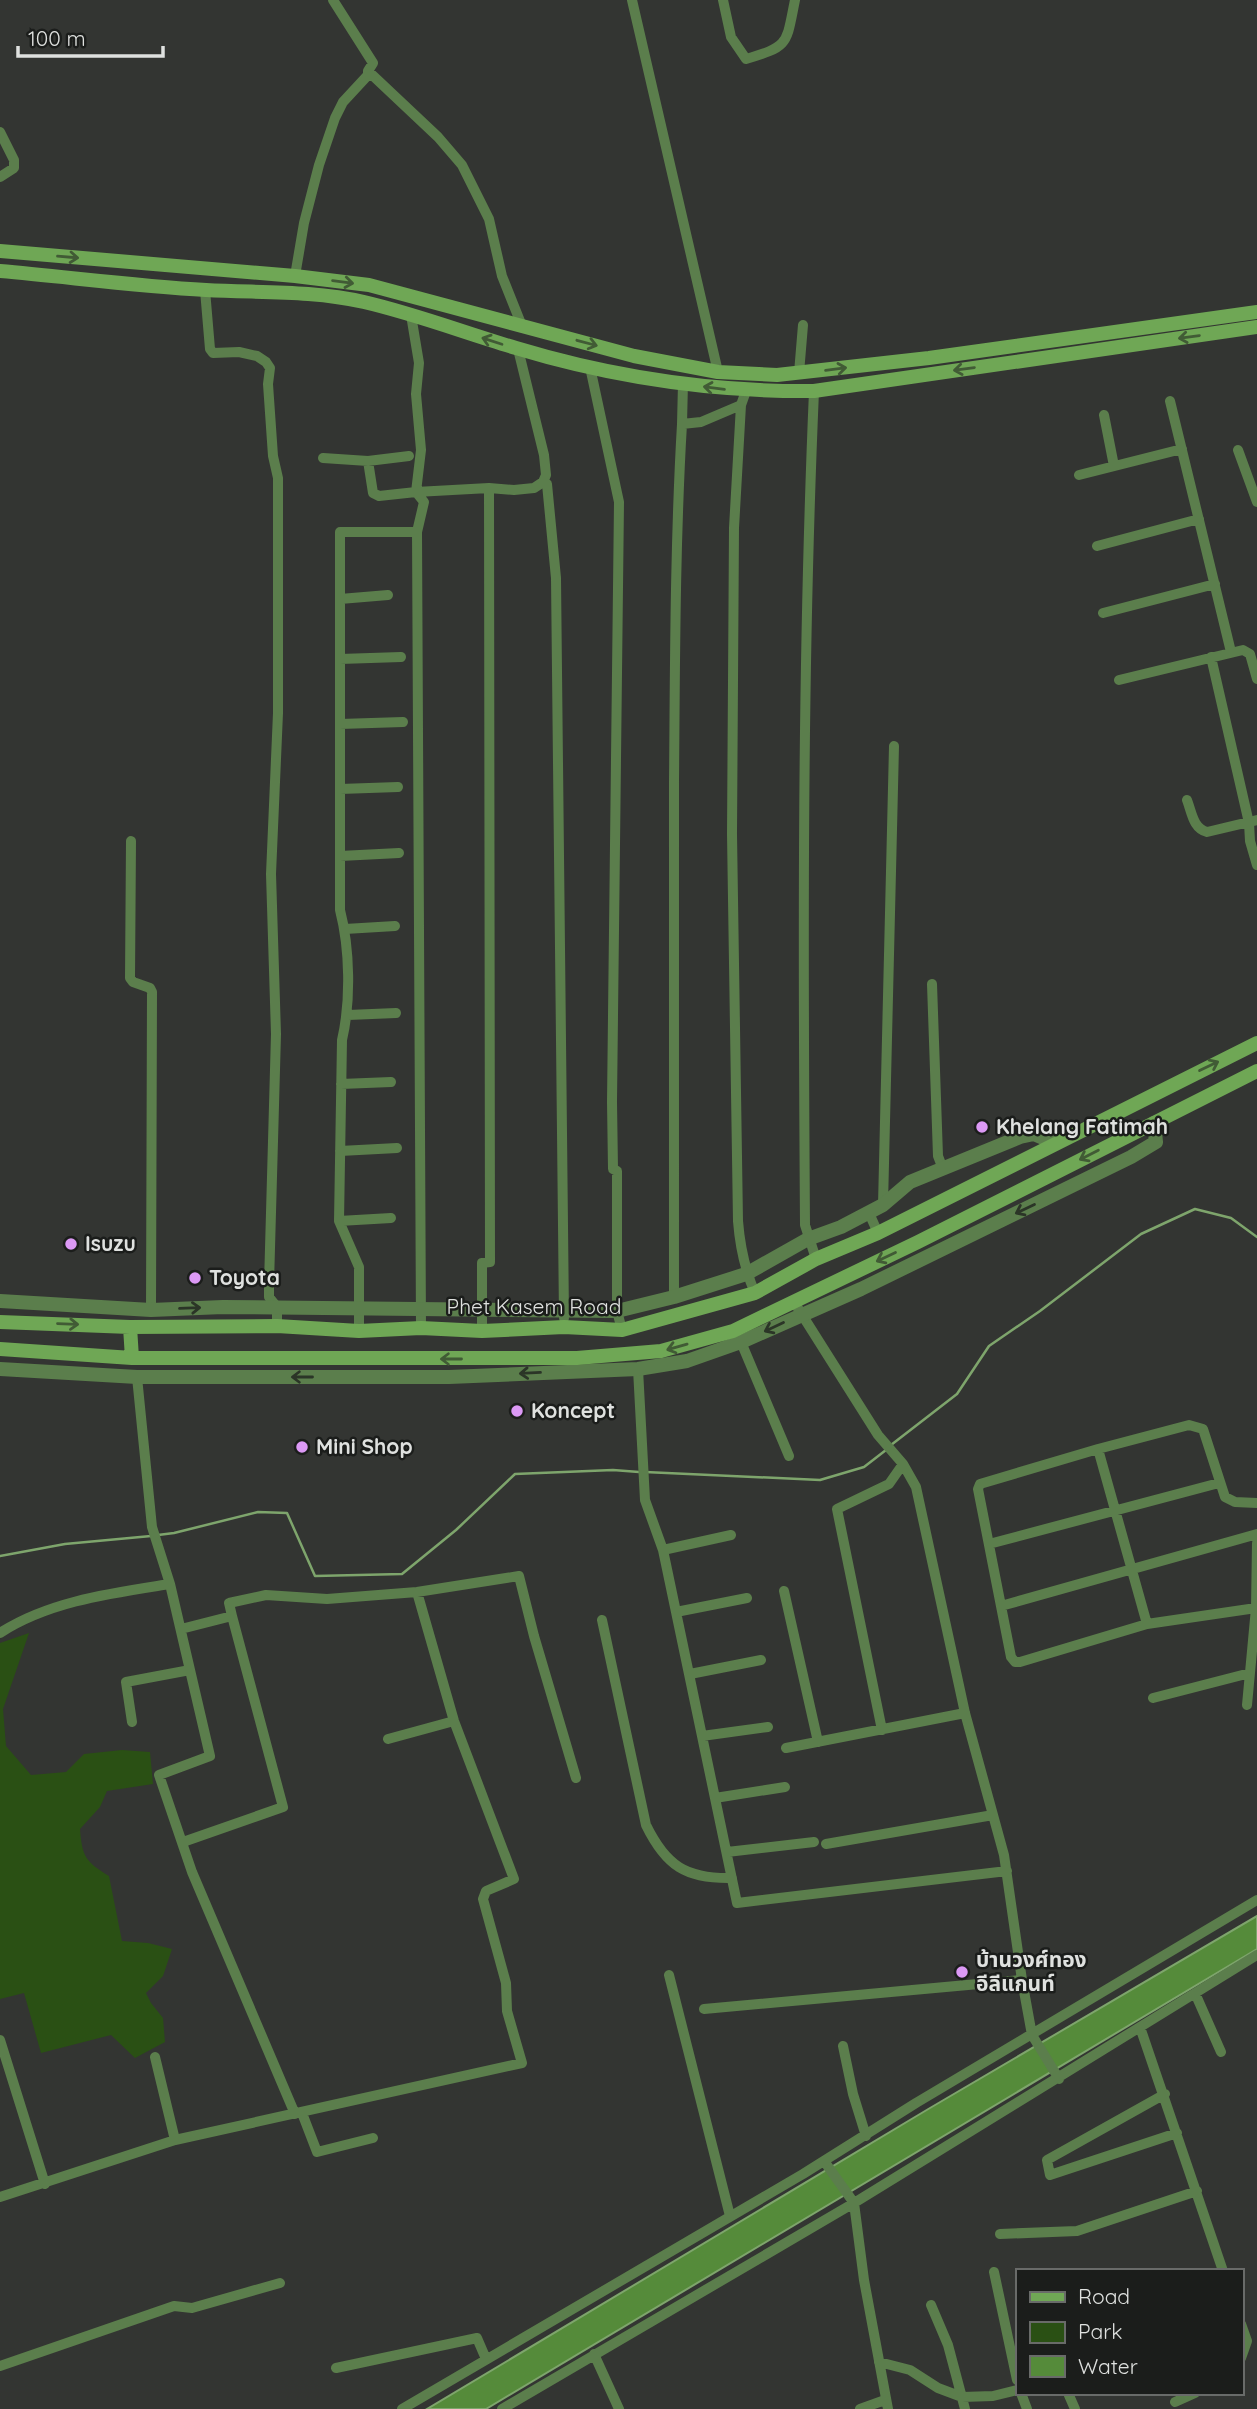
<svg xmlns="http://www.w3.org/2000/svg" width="1257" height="2409" font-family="Quicksand,'Noto Sans Thai',sans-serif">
<rect width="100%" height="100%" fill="#333532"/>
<path fill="#2a5014" d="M29 1633 3 1709 6 1746 31 1775 66 1772 84 1754 122 1750 150 1752 153 1784 107 1791 100 1807 80 1829C82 1857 86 1862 109 1876L122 1941 148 1943 172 1949 163 1976 146 1993 151 2003 163 2018 165 2042 135 2058 111 2035 41 2053 24 1993 0 1999V1643Z"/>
<path fill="#558b3a" stroke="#7ea56c" stroke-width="2" d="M1257 1916V1949L486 2409H427L930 2108Z"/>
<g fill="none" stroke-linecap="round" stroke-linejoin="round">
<path stroke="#7ea56c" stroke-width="2.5" d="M891 1445 957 1394 989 1346 1040 1311 1141 1234 1195 1209 1231 1218 1257 1237
M645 1472 820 1480 864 1467 886 1450
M158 1535 174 1533 258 1512 287 1513 315 1576 402 1574 456 1530 515 1474 613 1470 639 1472
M0 1556 65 1544 151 1536"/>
<path stroke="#5b7e4c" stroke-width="10" d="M632 0 718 372
M723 0 731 37 746 59C790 46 786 44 795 0
M368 71 438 137 462 165 489 219 502 276 522 326
M0 132 14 160V168L0 177
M295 276 304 223 319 165 335 118 343 102 368 75V71L373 63 333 0
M205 290 210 349 213 353 239 352 257 356 266 362 270 368 268 384 273 456 278 478V713L271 874 276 1034 269 1284V1297L277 1307V1326
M590 367 619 502 612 1102 613 1169 617 1171V1311L622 1330
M799 373 803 325
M746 391 741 405 734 528 732 834 738 1221C740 1247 745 1270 755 1293
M814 391C802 669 803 947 805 1225L816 1259
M1170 401 1231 652
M1104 415 1114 466
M682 424 683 383
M1238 450 1257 502
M323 458 368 461 409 456
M368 461 373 493 379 496 416 492 421 450 416 394 419 363 411 315
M1079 475 1182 449
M543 482 547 484 556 578 564 1318
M1097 546 1199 519
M340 599 388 595
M1103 613 1215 584
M1211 657 1249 823 1250 841 1257 865
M340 659 401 657
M1119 680 1243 650 1250 654 1257 679
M340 724 403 722
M340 789 398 787
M1187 800C1192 813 1193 828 1207 832L1257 820
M131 841 130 978 133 982 150 988 152 992 151 1310
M340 856 399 853
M345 929 395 926
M932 984 938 1156 943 1169
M348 1015 396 1013
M341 1084 391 1082
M340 1151 397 1148
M883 1205 894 746
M869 1213 878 1233
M339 1221 391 1218
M674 1297C673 1126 673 955 674 783 675 663 675 543 682 424L701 422 741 405
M794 1302 878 1435 903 1464 916 1487 965 1713 1004 1855 1022 1980 1032 2035 1059 2079
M421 1328 417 532 424 502 416 492 489 488 514 490 534 488 543 482 546 475 544 455 518 349
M359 1331V1267L339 1221 342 1040C351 1001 350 949 340 910V532H417
M482 1331V1263L490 1262 489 488
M741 1342 789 1456
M638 1369 645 1500 663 1550 737 1903 1007 1871
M137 1377 152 1527 170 1584 210 1756 159 1775 192 1872 295 2114
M1098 1449 1147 1624
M1257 1503 1235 1502 1225 1497 1203 1429 1189 1425 1098 1449 980 1484 978 1489 1011 1657 1015 1662H1020L1147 1624 1256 1608 1257 1543
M989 1544 1219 1483
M663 1550 731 1535
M784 1591 818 1742
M1001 1606 1257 1534
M676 1612 747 1598
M602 1620 646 1825C666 1866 686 1879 732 1878
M181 1629 232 1616 229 1603 266 1595 327 1599 417 1592 519 1576 534 1636 576 1778
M0 1633C49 1601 113 1593 170 1584
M690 1674 761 1660
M1153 1698 1250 1673
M1247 1705 1256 1608
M132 1722 126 1682 190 1670
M882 1730 837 1509 889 1484 903 1464
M702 1736 768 1727
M388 1739 454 1721
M786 1748 965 1713
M715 1798 785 1787
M183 1842 283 1807 232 1616
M826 1844 993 1815
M727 1852 814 1842
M669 1975 730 2216
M1195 1993 1221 2052
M704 2009 1022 1980
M1140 2027 1223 2271
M0 2040 45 2184
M843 2046 853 2094 866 2136
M155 2057 175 2140
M1165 2094 1047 2160 1050 2175 1177 2133
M302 2113 317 2152 373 2138
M824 2161 854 2203 864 2280 888 2409
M0 2197 175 2140 522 2063 507 2011 506 1983 483 1899 486 1891 514 1879 454 1721 417 1592
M1000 2234 1077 2231 1197 2191
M994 2272 1017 2380
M931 2305 948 2345 965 2409
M1241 2324 1247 2341 1241 2358
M594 2354 619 2409
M879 2362 910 2370 938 2388 962 2397 993 2396 1017 2390
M0 2366 174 2306 192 2308 280 2283
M336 2368 477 2338 486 2359
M1021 2393 1027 2409
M1068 2393 1075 2409
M1175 2402 1195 2393
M402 2409 803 2174 916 2103 1257 1900
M502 2409 854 2203 1257 1955
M860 2409 885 2400"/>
<path stroke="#5b7e4c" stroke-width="14" d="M0 1301 151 1310 223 1307 617 1311 674 1297 746 1274 808 1239 841 1227 883 1205 910 1182 1020 1137 1034 1134 1055 1143
M0 1369 137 1377H449L638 1369 687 1361 741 1342 861 1289 1131 1157 1156 1142 1154 1123"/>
<path stroke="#6fa755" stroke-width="14" d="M0 251 295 276 369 285 634 356 718 372 777 375 929 358 1257 312
M0 271C68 277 137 286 206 290 258 293 313 290 364 302 416 314 465 333 516 348 612 377 714 392 814 391L1257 327
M0 1322 130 1327 277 1326 359 1331 421 1328 482 1331 564 1327 622 1330 755 1293 816 1259 878 1233 1257 1043
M130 1327 132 1358
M0 1349 132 1358H577L661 1351 733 1331 918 1242 1257 1071"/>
</g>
<defs><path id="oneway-shaft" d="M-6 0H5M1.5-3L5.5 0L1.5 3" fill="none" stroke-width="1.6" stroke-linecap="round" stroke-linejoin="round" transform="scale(1.75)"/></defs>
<g stroke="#415b35">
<use href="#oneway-shaft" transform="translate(68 257) rotate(5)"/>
<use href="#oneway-shaft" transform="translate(343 282) rotate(7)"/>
<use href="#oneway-shaft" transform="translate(1189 337) rotate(172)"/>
<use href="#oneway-shaft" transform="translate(492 341) rotate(-162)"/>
<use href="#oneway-shaft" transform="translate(587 343) rotate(15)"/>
<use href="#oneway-shaft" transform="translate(836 369) rotate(-7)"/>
<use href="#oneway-shaft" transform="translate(964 369) rotate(172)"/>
<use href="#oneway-shaft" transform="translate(714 388) rotate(-173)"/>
<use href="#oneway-shaft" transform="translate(1209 1066) rotate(-26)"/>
<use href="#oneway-shaft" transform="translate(1089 1155) rotate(153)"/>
<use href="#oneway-shaft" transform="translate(886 1257) rotate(155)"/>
<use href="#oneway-shaft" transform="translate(68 1324) rotate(2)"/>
<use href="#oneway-shaft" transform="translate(677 1347) rotate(164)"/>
<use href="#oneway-shaft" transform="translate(451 1359) rotate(180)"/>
</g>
<g stroke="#2b3527">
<use href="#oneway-shaft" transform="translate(1025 1209) rotate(154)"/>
<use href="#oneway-shaft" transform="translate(190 1308) rotate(-2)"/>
<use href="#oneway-shaft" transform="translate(774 1327) rotate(155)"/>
<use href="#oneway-shaft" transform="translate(530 1373) rotate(177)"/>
<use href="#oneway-shaft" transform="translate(302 1377) rotate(-180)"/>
</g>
<g fill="#dc99f5" stroke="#1b1d1b" stroke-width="2.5">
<circle cx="982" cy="1127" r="7"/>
<circle cx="71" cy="1244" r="7"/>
<circle cx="195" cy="1278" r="7"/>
<circle cx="517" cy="1411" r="7"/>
<circle cx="302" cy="1447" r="7"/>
<circle cx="962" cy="1972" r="7"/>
</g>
<g text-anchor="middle" stroke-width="5" stroke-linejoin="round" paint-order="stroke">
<g font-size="21" font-weight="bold" fill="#dfe1df" stroke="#1b1d1b" text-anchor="start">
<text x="996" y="1134">Khelang Fatimah</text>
<text x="85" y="1251">Isuzu</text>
<text x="209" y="1285">Toyota</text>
<text x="531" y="1418">Koncept</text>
<text x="316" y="1454">Mini Shop</text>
<text x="976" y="1967">บ้านวงศ์ทอง<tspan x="976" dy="24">อีลีแกนท์</tspan></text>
</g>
<g font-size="21" fill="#dfe1df" stroke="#1b1d1b">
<text x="534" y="1314">Phet Kasem Road</text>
</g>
</g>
<rect x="1016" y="2269" width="228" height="126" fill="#1b1d1b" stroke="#696b69" stroke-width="2"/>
<rect x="1030" y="2292" width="35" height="10" fill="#6fa755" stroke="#696b69" stroke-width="2"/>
<text x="1078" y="2304" font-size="21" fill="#dfe1df">Road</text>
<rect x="1030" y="2322" width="35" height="21" fill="#2a5014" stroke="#696b69" stroke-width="2"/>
<text x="1078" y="2339" font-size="21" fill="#dfe1df">Park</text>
<rect x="1030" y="2356" width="35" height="21" fill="#558b3a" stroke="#696b69" stroke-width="2"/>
<text x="1078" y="2374" font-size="21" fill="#dfe1df">Water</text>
<path d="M18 46v10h145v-10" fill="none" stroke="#dfe1df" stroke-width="3.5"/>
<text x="28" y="46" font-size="21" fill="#dfe1df" stroke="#1b1d1b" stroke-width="5" paint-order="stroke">100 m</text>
</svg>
